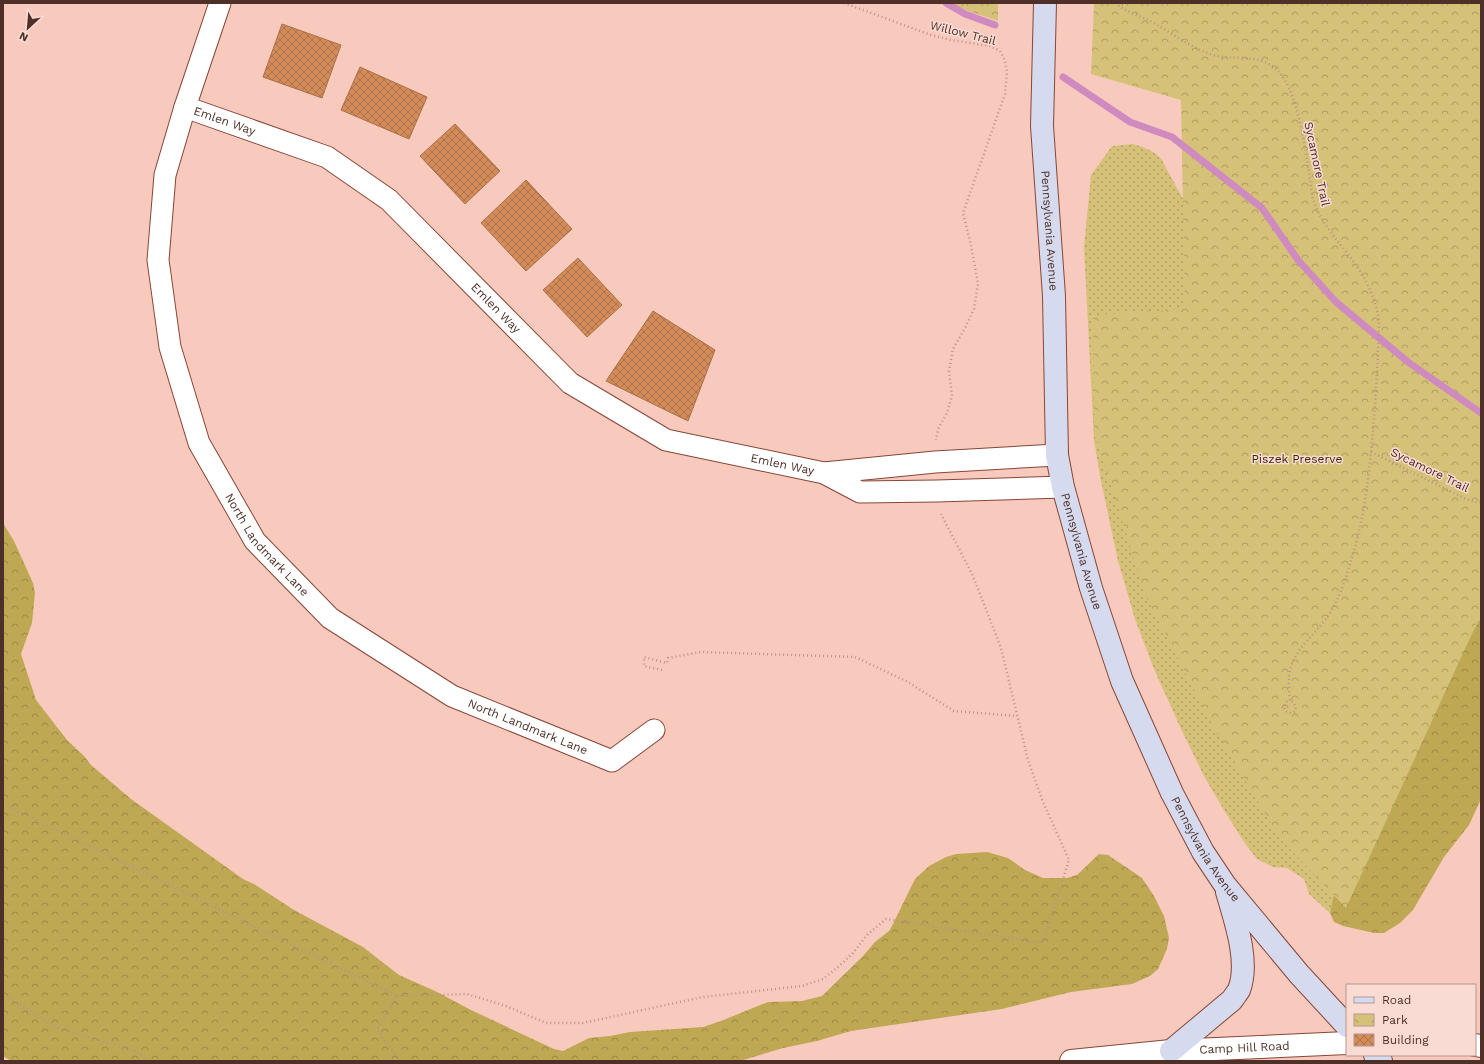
<svg xmlns="http://www.w3.org/2000/svg" width="1484" height="1064" font-family="'Work Sans',sans-serif">
<defs>
<pattern id="grass-dots" width="8" height="8" patternUnits="userSpaceOnUse"><rect width="8" height="8" fill="#d5c177"/><path d="M2 2h.1M6 6h.1" fill="none" stroke="#af9d62" stroke-width="1.8" stroke-linecap="round"/></pattern>
<pattern id="forest-crowns" width="20" height="18" patternUnits="userSpaceOnUse"><rect width="20" height="18" fill="#bfa853"/><path d="M2 6a3 3 0 1 1 6 0M12 15a3 3 0 1 1 6 0" fill="none" stroke="#9d8945"/></pattern>
<pattern id="park-crowns" width="20" height="18" patternUnits="userSpaceOnUse"><rect width="20" height="18" fill="#d5c177"/><path d="M2 6a3 3 0 1 1 6 0M12 15a3 3 0 1 1 6 0" fill="none" stroke="#af9d62"/></pattern>
<pattern id="building-cross-hatch" width="8" height="8" patternUnits="userSpaceOnUse"><rect width="8" height="8" fill="#d28b59"/><path d="M0 0l8 8M0 8l8-8" fill="none" stroke="#ad724a"/></pattern>
</defs>
<rect width="100%" height="100%" fill="#f8cabe"/>
<path fill="url(#grass-dots)" d="M1133 144C1148 149 1160 152 1166 168L1187 206 1481 476V618L1464 646 1334 894 1330 913 1309 894 1304 879 1287 868 1273 867 1257 859 1244 842 1224 810 1205 778 1181 729 1154 669 1135 619 1118 561 1101 481 1094 440 1084 247 1091 175 1112 146Z"/>
<path fill="url(#forest-crowns)" d="M3 523 14 541 33 583 35 593 32 623 21 654 36 700 67 740 84 756 91 765 131 799 243 879 254 884 294 910 363 947 399 975 435 991 471 1010 554 1049 563 1051 589 1038 610 1036 630 1032 703 1027 721 1021 768 1002 802 1001 822 996 863 956 875 942 890 930 915 879 929 866 946 857 956 854 987 852 1008 858 1025 870 1043 878H1067L1077 875 1099 854 1108 855 1142 878 1154 896 1164 916 1169 938 1167 949 1158 969 1150 976 1132 984 1071 992 1002 1009 851 1031 817 1041 783 1048 740 1061H11L3 1056Z
M1481 618V799L1469 825 1444 857 1413 910 1400 923 1384 933H1374L1343 926 1334 922 1330 913 1334 894 1464 646Z"/>
<path fill="url(#park-crowns)" d="M945 3H998V21Z
M1094 3H1481V614L1346 908 1280 839 1209 719 1145 594 1094 430 1093 315 1185 309 1181 100 1091 74Z"/>
<g fill="none" stroke-linecap="round" stroke-linejoin="round">
<path stroke="#cf8bc0" stroke-width="7" d="M946 3 965 14 995 25
M1063 77 1130 122 1172 137 1262 208 1298 260 1336 302 1408 362 1481 413"/>
</g>
<path fill="url(#building-cross-hatch)" stroke="#aa7048" d="M282 24 341 45 322 98 263 77Z
M360 67 427 97 409 139 341 110Z
M455 124 500 171 465 204 420 156Z
M526 180 572 229 526 271 481 223Z
M578 258 622 305 587 337 543 290Z
M653 311 715 350 688 421 606 381Z"/>
<g fill="none" stroke-linecap="round" stroke-linejoin="round">
<defs>
<g id="minor">
<path id="s1" d="M220 3 185 107 165 175 158 260 170 347 199 443 255 541 330 618 452 696 612 761 654 730"/>
<path id="s2" d="M185 107 327 157 389 200 570 383 666 440 824 473 860 492 937 491 1063 487"/>
<path d="M824 473 935 462 1057 455"/>
</g>
<g id="tertiary">
<path d="M1475 1045 1481 1046"/>
<path id="s3" d="M1071 1061 1171 1051 1347 1043"/>
</g>
<g id="secondary">
<path id="s4" d="M1045 3 1042 126 1054 296 1057 455 1063 487 1091 588 1122 681 1172 793 1203 852 1225 885 1299 974 1347 1026"/>
<path d="M1171 1051 1232 1000C1234 997 1237 993 1239 990 1250 962 1235 920 1227 892"/>
<path d="M1375 1055 1381 1061"/>
</g>
</defs>
<use href="#minor" stroke="#874637" stroke-width="23"/>
<use href="#tertiary" stroke="#874637" stroke-width="24"/>
<use href="#secondary" stroke="#874637" stroke-width="24"/>
<path stroke="#bb9288" stroke-width="2.5" stroke-dasharray="1 3" stroke-linecap="butt" d="M844 3 931 35 951 40 990 46 1000 51 1005 60 1007 72 1005 94 963 213 970 241 978 283 974 309 965 328 953 349 949 371 952 396 947 413 938 429 936 440
M1115 3C1126 12 1139 15 1152 22 1172 33 1191 48 1213 55 1234 61 1256 53 1275 68 1298 87 1305 149 1310 178 1311 186 1311 195 1314 202 1321 222 1334 236 1347 253 1363 273 1375 295 1379 320 1378 365 1375 409 1371 453 1367 489 1363 523 1352 557 1347 575 1341 594 1331 611 1319 632 1296 646 1290 670 1288 680 1289 691 1290 700L1286 702 1284 707 1285 711 1291 713 1294 712 1296 707 1293 702 1290 700
M1371 452 1466 499 1476 502H1481
M662 670 644 666V657L667 663 668 658 701 652 855 657 908 682 954 711 1017 716
M3 804 397 996
M3 994 56 1027 135 1051 148 1061
M399 1061 377 1029 397 996 467 994 506 1006 546 1023H583L703 997 802 986 823 979 838 967 853 953 868 934 886 919 1043 943 1069 860 1043 802 1028 760 1001 648 973 576 941 514"/>
<use href="#minor" stroke="#fff" stroke-width="21"/>
<use href="#tertiary" stroke="#fff" stroke-width="22"/>
<use href="#secondary" stroke="#d6daef" stroke-width="22"/>
</g>
<g text-anchor="middle" stroke-width="3" stroke-linejoin="round" paint-order="stroke">
<g font-size="12" fill="#4e3029" stroke="#fadbd3">
<text transform="translate(963 33) rotate(14)" y="4">Willow Trail</text>
<text dy="4" stroke="none"><textPath href="#s2" startOffset="42">Emlen Way</textPath></text>
<text transform="translate(1317 164) rotate(78)" y="4">Sycamore Trail</text>
<text dy="4" stroke="none"><textPath href="#s4" startOffset="228">Pennsylvania Avenue</textPath></text>
<text dy="4" stroke="none"><textPath href="#s2" startOffset="378">Emlen Way</textPath></text>
<text dy="4" stroke="none"><textPath href="#s2" startOffset="714">Emlen Way</textPath></text>
<text transform="translate(1430 470) rotate(26)" y="4">Sycamore Trail</text>
<text dy="4" stroke="none"><textPath href="#s1" startOffset="577">North Landmark Lane</textPath></text>
<text dy="4" stroke="none"><textPath href="#s4" startOffset="552">Pennsylvania Avenue</textPath></text>
<text dy="4" stroke="none"><textPath href="#s1" startOffset="901">North Landmark Lane</textPath></text>
<text dy="4" stroke="none"><textPath href="#s4" startOffset="876">Pennsylvania Avenue</textPath></text>
<text dy="4" stroke="none"><textPath href="#s3" startOffset="174">Camp Hill Road</textPath></text>
</g>
<g font-size="12" fill="#342a04" stroke="#fadbd3">
<text x="1297" y="463">Piszek Preserve</text>
</g>
</g>
<rect width="1484" height="1064" fill="none" stroke="#4e3029" stroke-width="8"/>
<rect x="1346" y="984" width="130" height="72" fill="#fadbd3" stroke="#b5978f"/>
<rect x="1354" y="997" width="20" height="6" fill="#d6daef" stroke="#b5978f"/>
<text x="1382" y="1004" font-size="12" fill="#4e3029">Road</text>
<rect x="1354" y="1014" width="20" height="12" fill="url(#park-crowns)" stroke="#b5978f"/>
<text x="1382" y="1024" font-size="12" fill="#4e3029">Park</text>
<rect x="1354" y="1034" width="20" height="12" fill="url(#building-cross-hatch)" stroke="#b5978f"/>
<text x="1382" y="1044" font-size="12" fill="#4e3029">Building</text>
<g transform="translate(28 28) rotate(206)" stroke="#fadbd3" stroke-width="3" paint-order="stroke">
<path d="M0-3L7 15L0 10L-7 15Z" fill="#4e3029"/>
<text y="-6" font-size="11" font-weight="bold" text-anchor="middle" fill="#4e3029">N</text>
</g>
</svg>
